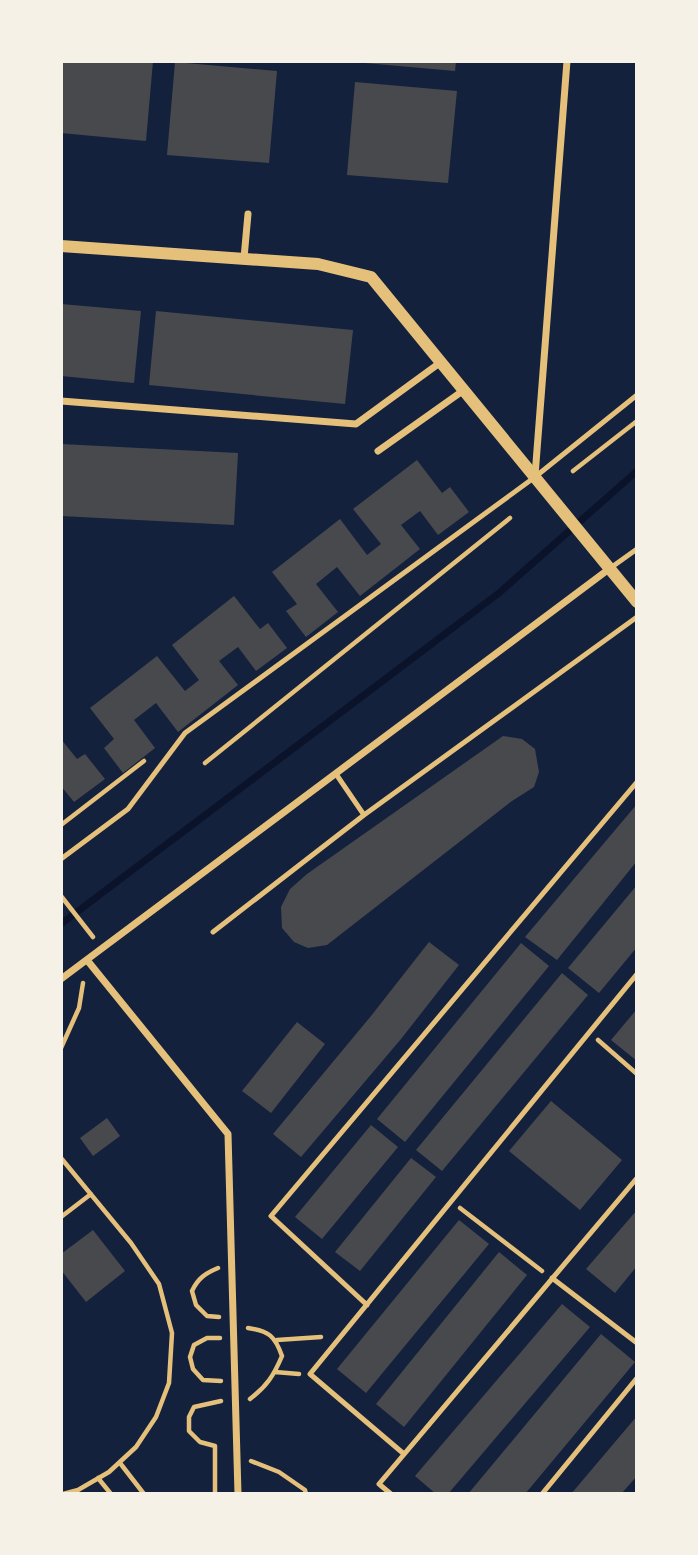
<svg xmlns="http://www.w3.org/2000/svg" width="698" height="1555" font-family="'Open Sans',sans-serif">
<rect width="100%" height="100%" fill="#14213d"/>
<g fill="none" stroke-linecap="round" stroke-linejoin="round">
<path stroke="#0b132b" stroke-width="7" d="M61 924 499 593 637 471"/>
</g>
<path fill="#48494c" d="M61 61H153L146 141 61 133Z
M365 61H456L455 71 365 63Z
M175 62 277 71 269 163 167 155Z
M355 82 457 91 448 183 347 175Z
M61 304 141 311 134 383 61 376Z
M156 311 353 330 345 404 149 385Z
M61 444 238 453 234 525 61 516Z
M417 460 442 493 450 487 469 512 438 535 420 511 401 525 420 549 360 596 337 567 316 584 338 612 306 637 286 611 297 604 272 572 340 519 367 555 381 544 353 509Z
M234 596 260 629 268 623 287 648 256 671 238 647 219 661 238 685 178 732 156 703 134 720 155 748 123 773 104 748 114 739 90 708 157 656 185 691 199 680 172 645Z
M503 736 522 739 535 749 539 772 534 787 512 801 327 945 308 948 294 942 282 928 281 907 290 889 307 874Z
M61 739 77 759 85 754 105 779 74 802 61 786Z
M637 804V861L557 960 525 937Z
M637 885V947L599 993 568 968Z
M429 942 459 965 401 1039 301 1157 273 1134 371 1016Z
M521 943 549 966 405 1142 377 1119Z
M562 973 588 995 442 1171 416 1150Z
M637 1009V1061L611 1040Z
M297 1022 325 1044 271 1113 242 1091Z
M551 1101 622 1160 580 1210 509 1151Z
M107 1118 120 1136 93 1156 80 1138Z
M371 1125 398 1147 322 1239 295 1217Z
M411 1158 436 1177 360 1271 335 1252Z
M637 1210V1266L615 1293 586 1269Z
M459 1220 489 1244 366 1393 337 1369Z
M93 1230 125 1271 86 1302 61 1270V1254Z
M499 1252 527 1275 404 1427 376 1404Z
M562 1304 590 1327 448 1494H436L415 1476Z
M601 1334 635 1362 525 1494H468Z
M637 1416V1476L621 1494H571Z"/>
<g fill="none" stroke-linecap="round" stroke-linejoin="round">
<path stroke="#e5c07b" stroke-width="4.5" d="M573 471 637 421
M205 763 510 518
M61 825 144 761
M61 896 93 937
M598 1040 637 1074
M61 1048 79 1008 83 983
M61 1158 131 1243 159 1284 172 1333 169 1383 156 1417 136 1447 109 1472 78 1490 63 1494
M460 1208 542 1271
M61 1217 91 1194
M218 1268C206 1273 198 1278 192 1291L196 1305 207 1316 219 1317
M248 1328C269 1331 275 1336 282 1356 274 1375 267 1386 250 1399
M220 1338H207L194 1345 190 1357 193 1369 203 1380 221 1381
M277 1340 321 1337
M275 1372 299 1374
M251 1461 279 1472 305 1490 306 1494
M120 1463 144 1494
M98 1478 111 1494
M215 1494V1446L200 1442 189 1431V1417L194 1407 221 1401"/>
<path stroke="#e5c07b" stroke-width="5" d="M609 569 637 549
M336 774 364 815
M61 859 128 809 185 733 535 477 637 395
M213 932 364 815 637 617
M552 1278 637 1343
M367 1305 271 1216 637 782
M404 1454 310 1374 637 974
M391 1494 379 1484 637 1178
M542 1494 637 1378"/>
<path stroke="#e5c07b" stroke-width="7" d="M244 258 248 214
M61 401 356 424 441 362
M378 451 464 390
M535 476 567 61
M87 960 228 1134 238 1494
M61 979 609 569"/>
<path stroke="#e5c07b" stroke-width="12" d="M61 246 318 264 371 277 637 602"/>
</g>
<rect width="698" height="1555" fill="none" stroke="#f6f1e7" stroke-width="126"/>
</svg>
